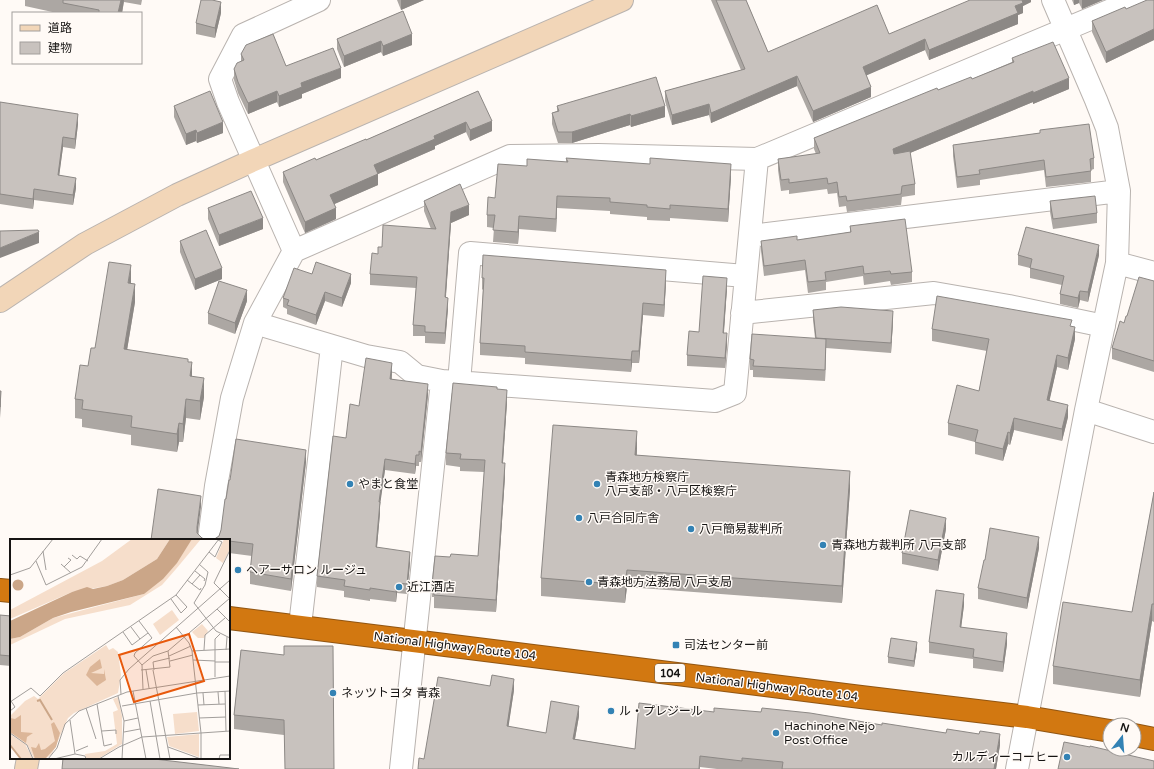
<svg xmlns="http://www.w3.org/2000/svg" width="1154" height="769" font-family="'Varela Round','Noto Sans JP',sans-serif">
<rect width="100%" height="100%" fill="#fffaf6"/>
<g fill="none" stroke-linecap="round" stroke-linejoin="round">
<defs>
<path id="street" d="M750 236 1119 191
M294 251 228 102 220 79 243 35 319 0
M1117 263 1154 273
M742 313 934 293 1009 306 1104 326
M255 323 366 356 400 362 417 376 442 381 715 401 735 393 757 159
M459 382 470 253 745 276
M1086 410 1154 432
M209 540 216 486 232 398 255 323 294 251 510 156 598 155 757 159 1135 0
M300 626 332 346
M401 769 442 381
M1017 769 1086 410 1117 263 1119 191 1107 128 1096 100 1053 0"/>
<path id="secondary" d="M0 301 85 244 177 195 254 160 622 0
M26 769 28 758"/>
<path id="highway" d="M0 590 11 591
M229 618 861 697 1027 717 1110 731
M1134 735 1154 739"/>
</defs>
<use href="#street" stroke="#b9b3af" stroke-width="24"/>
<use href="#secondary" stroke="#b9b3af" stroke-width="24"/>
<use href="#highway" stroke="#905512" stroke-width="24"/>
<use href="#street" stroke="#fff" stroke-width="22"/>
<use href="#secondary" stroke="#f2d6b8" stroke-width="22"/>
<use href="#highway" stroke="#d27811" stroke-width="22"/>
</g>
<path fill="#aca7a3" d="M25 0H142L141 5 124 2 122 13H57L25 6Z
M397 0H424L401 10Z
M711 0H746L768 52 889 34 1031 0V2L1023 6V13L1018 15V24L929 60 925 50 866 75 871 97 813 122 797 86 711 123 709 115 672 125 665 101V91L741 70Z
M1072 0H1103L1082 9 1079 3 1074 5Z
M1154 0V40L1106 63 1092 32V21Z
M403 11 412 45 383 56 381 52 344 67 337 49V39Z
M221 13 215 38 196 34V23Z
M241 54 286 66 341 78 302 94V98L279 107 277 102 248 114 238 93 234 80V69L241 61Z
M1012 58 1069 89 1033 104V102L910 153 915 184V195L902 197 901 205 847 212 846 206 839 207 837 193 828 194 827 189 789 194V190L781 191 778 170V159L816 154 814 149V138L938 90 972 79 1012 62Z
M478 91 492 131 470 141 466 132 435 146V149L378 174V185L334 204 336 219 305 233 283 182V172L316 160 366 140Z
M0 102 78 124 75 149 63 147 59 175 76 188 73 205 34 200 33 209 0 204Z
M174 106 223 133 197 143 196 141 186 145 174 117Z
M557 106 665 117 631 127 630 125 572 143H558L552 124V113L557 111Z
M1040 130 1094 158V169L1091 170V182L1046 187 1044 170 980 180V185L957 188 953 156V145L1040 133Z
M566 158 731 176 728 222 670 218V221L647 220V217L610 214V211L557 208 556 232 519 229 518 244 493 242 494 228 487 227V215L495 198 527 166 566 162Z
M424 201 469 215 451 223 446 297 448 308 445 344 425 343V336H413V325L416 288 370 285V274L378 254 382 247 431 229 424 211Z
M1050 201 1097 213V223L1053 229 1050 212Z
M208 208 263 229 219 246 208 219Z
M850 226 912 272V282L891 285 890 281 864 285 863 276 826 282V290L808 293 805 270 764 276 761 251V241L797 240 850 232Z
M180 241 222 279 195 290 180 252Z
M1018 255H1099L1088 302 1080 300 1078 308 1060 304V294L1062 285 1030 278V268L1018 265Z
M312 274 351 283 342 307 325 301 316 325 287 314V309L283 307V298Z
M482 278 666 282 664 317 643 315 639 363H632L631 372 525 364V358L480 355V343L483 290 482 289Z
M1154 281V372L1112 359V348L1124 323Z
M131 283 135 302 127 350 188 362 192 376 204 397 200 420 186 418 183 442H179L177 452 131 445V435L82 427V419L75 418V399L95 348Z
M727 288 724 333 727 344 725 368 687 366V355L699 332Z
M247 301 235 334 208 324V313Z
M813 310 893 321 891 353 826 348 825 381 753 377V370H750V359L815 338 813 320Z
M1072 326 1075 339 1068 370 1057 367 1049 401 1068 417 1062 441 1014 430 1010 445 1008 444 1003 461 975 454V442L948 435V423L979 391 987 351 932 341V329Z
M392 373V379L428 395 421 462H419V466H416L415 474 385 470 380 502V513L377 547 410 563 407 594 397 593 396 602 370 599V601L344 597V591L317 587V576L359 406Z
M497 389 507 402 503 463 505 476 496 612 434 608V597H432V585L450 557 478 556 484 472 460 471V467L446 465V453Z
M637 449V455L850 489 842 603 627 587 625 603 541 596V578Z
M306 462 291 591 250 584V572L252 556 229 553V540H213L219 536 221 530 230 480Z
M1154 492V622L1152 621 1140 697 1053 684V666L1132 612Z
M946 529 938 571 902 564V553Z
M1039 548 1027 609 978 599V588L985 560Z
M964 605 961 627 1007 644 1003 672 973 668V659L929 653V642Z
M0 615 11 616V666L0 665Z
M917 648 914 667 888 663V657Z
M241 650 334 769 284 735 234 729V715Z
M514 690 508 727 546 733 579 716 575 739 635 749 1000 745 996 769H717L700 767V769H418L424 759Z"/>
<path fill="#8c8885" d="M121 0H124L122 13H118Z
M401 0H424L401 10Z
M1020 0H1031V2L1023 6V13L1018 15V24L929 60V50L1015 6Z
M1074 0H1079V3L1074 5Z
M1082 0H1103L1082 9Z
M221 2V13L215 38V28Z
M1154 29V40L1106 63V52Z
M412 34V45L383 56V46Z
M925 39V50L863 77V67Z
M381 41V52L344 67V56Z
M341 68V78L302 94V98L279 107V96L301 83Z
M797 76V86L711 123V113Z
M1069 78V89L1033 104V93Z
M871 87V97L813 122V111Z
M277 91V102L248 114V103Z
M1033 91V102L893 160V149Z
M709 104V115L672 125V115Z
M665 106V117L631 127V116Z
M78 114V124L75 149V139Z
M630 114V125L572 143V132Z
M492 121V131L470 141V130Z
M223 122V133L197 143V133Z
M466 122V132L435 146V149L378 174V185L330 206V195L374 165 434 136Z
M196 130V141L186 145V134Z
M63 137V147L58 185V175Z
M731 164V176L728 222V209Z
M76 178V188L73 205V195Z
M34 189V200L33 209V199Z
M557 196V208L556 232V219Z
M469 205V215L451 223 445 308V297L451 212Z
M336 208V219L305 233V222Z
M519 216V229L518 244V232Z
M263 218V229L219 246V235Z
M39 232V243L0 258V248Z
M1099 245V255L1088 302V292Z
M131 265V284L128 283Z
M222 268V279L195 290V279Z
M666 270V282L664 317V305Z
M351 274V283L342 307V298Z
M727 278V288L723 343V333Z
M135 284V302L124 368V349Z
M247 290V301L235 334V323Z
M1080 291V300L1078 308V298Z
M325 292V301L316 325V315Z
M448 298V308L445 344V333Z
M643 303V315L639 363V351Z
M893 311V321L891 353V343Z
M1075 327V339L1068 370V358Z
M727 333V344L725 368V358Z
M826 339V349L825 381V370Z
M632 351V363L631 372V360Z
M1057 355V367L1047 412V400Z
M192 362V381L190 376Z
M392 363V373L390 390V379Z
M204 378V397L200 420V401Z
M428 384V395L421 462V452Z
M507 390V402L502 476V463Z
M1 391V402L0 418V407Z
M186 399V418L183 442V424Z
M1068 405V417L1062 441V429Z
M1014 418V430L1010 445V433Z
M179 423V442L177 452V434Z
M637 431V449L635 472V455Z
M1008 432V444L1003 461V449Z
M306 450V462L291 591V579Z
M416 455V466L415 474V464Z
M385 459V470L379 513V502Z
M505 463V476L496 612V600Z
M850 471V489L842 603V586Z
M201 496V507L197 538V527Z
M380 502V513L376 558V547Z
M946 518V529L938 571V560Z
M1039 537V548L1027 609V598Z
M410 552V563L407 594V584Z
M627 570V587L625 603V585Z
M397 583V593L396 602V592Z
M964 594V605L960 637V627Z
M1152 604V621L1140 697V680Z
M1007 633V644L1003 672V662Z
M917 642V648L914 667V661Z
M514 679V690L507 737V726Z
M579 706V716L573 750V739Z
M1000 734V745L996 769H994Z"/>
<path fill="#c8c2be" stroke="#8c8885" d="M63 0H121L118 13H99V10L63 3Z
M201 0H212L221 2 215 28 196 23Z
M716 0H746L768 52 877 5 889 34 970 0H1022L1023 3 1015 6 1018 13 929 50 925 39 863 67 871 87 813 111 797 76 711 113 709 104 672 115 665 91 745 69Z
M1147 0H1154V29L1106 52 1092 21 1125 7 1126 9Z
M403 11 412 34 383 46 381 41 344 56 337 39Z
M273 34 286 66 333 48 341 68 301 83 302 87 279 96 277 91 248 103 238 82 234 69 237 63 244 60 241 54 246 45Z
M1053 42 1069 78 1033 93V91L893 149 894 154 910 151 915 184 902 186 901 194 847 201 846 196 839 197 837 182 828 184 827 178 789 183V179L781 180 778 159 820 153 814 138 937 88 938 90 971 77 972 79 1014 62 1012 58Z
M656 77 665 106 631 116 630 114 572 132H558L552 113 559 111 557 106Z
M210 91 223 122 197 133 196 130 186 134 174 106Z
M478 91 492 121 470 130 466 122 434 136 435 139 374 165 378 174 330 195 336 208 305 222 283 172 315 158 316 160 366 139V140Z
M0 102 78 114 75 139 63 137 58 175 76 178 73 195 34 189 33 199 0 194Z
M1089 124 1094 158 1090 159 1091 171 1046 177 1044 160 979 170 980 174 957 177 953 145 1040 133V130Z
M566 158 650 164V158L731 164 728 209 670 205V209L647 207V205L610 202V198L557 196 556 219 519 216 518 232 493 230 495 215H487L488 197 495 198 498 164 527 166V159L568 162Z
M460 184 469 205 451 212 445 297 448 298 445 333 425 332V326L413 325 417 277 370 274 372 253 378 254V247H382L383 225 436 229 424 201Z
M251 191 263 218 219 235 208 208Z
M1095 196 1097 213 1053 219 1050 201Z
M905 219 912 272 891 274 890 271 864 274 863 266 825 272 826 280 808 282 805 260 764 266 761 241 797 236V240L851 232 850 226Z
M1026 227 1099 245 1088 292 1080 291 1078 298 1060 294 1064 276 1030 268 1032 259 1018 255Z
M38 230 39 232 0 248V231Z
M206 230 222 268 195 279 180 241Z
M483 255 666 270 664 305 643 303 639 351H632L631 360 525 352V346L480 343 484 278H482Z
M109 262 131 265 128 283 135 284 124 349 188 359V362H192L190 376 204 378 200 401 186 399 183 424 179 423 177 434 131 427 132 416 82 409 83 400 75 399 80 365 88 366 91 348H95Z
M316 262 351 274 342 298 325 292 316 315 287 305 289 300 283 298 294 268 312 274Z
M703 276 727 278 723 333H727L725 358 687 355 689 331 699 332Z
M1139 277 1154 281V361L1112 348 1120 321 1124 323 1126 316H1127Z
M219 281 247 290 235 323 208 313Z
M937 296 1072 320 1070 326 1075 327 1068 358 1057 355 1047 400 1068 405 1062 429 1014 418 1010 433 1008 432 1003 449 975 442 978 430 948 423 957 385 979 391 989 339 932 329Z
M841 307 893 311 891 343 816 338 813 310Z
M752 334 826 339 825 370 753 366 754 360 750 359Z
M366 358 392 363 390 379 428 384 421 452 419 451V455H416L415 464 385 459 379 502H380L376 547 410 552 407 584 397 583 396 592 370 588V590L344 586 345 580 317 576 333 436 346 438 350 404 359 406Z
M453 383 497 387V389L507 390 502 463H505L496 600 434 595V585H432L435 556 450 557 451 554 478 556 485 460 460 459 461 454 446 453Z
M0 391H1L0 407Z
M553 425 637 431 635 455 850 471 842 586 627 570 625 585 541 578Z
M236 439 306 450 291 579 250 572 253 544 229 541V540H212H213L219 536 221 530 225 499H226L229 480H230Z
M158 489 201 496 197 527V533L202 538 206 540H151Z
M1154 492V604H1152L1140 680 1053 666 1063 602 1132 612Z
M910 510 946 518 938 560 902 553Z
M990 528 1039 537 1027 598 978 588 984 560H985Z
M936 590 964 594 960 627 1007 633 1003 662 973 657 974 649 929 642Z
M0 615 11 616V656L0 655Z
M891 638 917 642 914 661 888 657Z
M284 646H333L334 769H285L284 720 234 715 241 650 284 655Z
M492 675 514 679 507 726 546 733 551 701 579 706 573 739 635 749 639 703 714 712V708L761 712 762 708 810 713 882 725V723L946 733 947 729 979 734 980 731 1000 734 994 769H782L783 762 742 758V761L700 756 699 769H418L419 758 424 759 438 677 490 686Z
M1064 742 1090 747V746L1154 761V769H1058Z
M63 758H154V759L239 769H62Z"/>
<g fill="#3382b4" stroke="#fffaf6" stroke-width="1.5">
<circle cx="350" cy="484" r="4"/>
<circle cx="597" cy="484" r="4"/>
<circle cx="579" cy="518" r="4"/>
<circle cx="691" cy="529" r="4"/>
<circle cx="823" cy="545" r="4"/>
<circle cx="238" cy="570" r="4"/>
<circle cx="589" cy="582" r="4"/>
<circle cx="399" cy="587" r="4"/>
<rect x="672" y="641" width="8" height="8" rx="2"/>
<circle cx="333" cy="693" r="4"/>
<circle cx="611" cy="711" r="4"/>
<circle cx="776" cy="733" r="4"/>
<circle cx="1067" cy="757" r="4"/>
</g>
<g text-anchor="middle" stroke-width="3" stroke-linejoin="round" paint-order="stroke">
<rect fill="#fffaf6" stroke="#5c5957" stroke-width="1" x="655" y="664" width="30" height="18" rx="3"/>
<g font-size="11" font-weight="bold" fill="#161413">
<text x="670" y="677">104</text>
</g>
<g font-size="12" fill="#161413" stroke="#fffaf6" text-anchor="start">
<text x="605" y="481">青森地方検察庁<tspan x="605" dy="14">八戸支部・八戸区検察庁</tspan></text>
<text x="358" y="488">やまと食堂</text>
<text x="587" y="522">八戸合同庁舎</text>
<text x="699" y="533">八戸簡易裁判所</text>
<text x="831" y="549">青森地方裁判所 八戸支部</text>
<text x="246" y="574">ヘアーサロン ルージュ</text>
<text x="597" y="586">青森地方法務局 八戸支局</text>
<text x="407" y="591">近江酒店</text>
<text x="684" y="649">司法センター前</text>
<text x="341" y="697">ネッツトヨタ 青森</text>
<text x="619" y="715">ル・プレジール</text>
<text x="784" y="730">Hachinohe Nejo<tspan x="784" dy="14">Post Office</tspan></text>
<text x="1059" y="761" text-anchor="end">カルディーコーヒー</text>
</g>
<g font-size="12" fill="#161413" stroke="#fffaf6">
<text transform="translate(455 646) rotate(7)" y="4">National Highway Route 104</text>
<text transform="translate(777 687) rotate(7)" y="4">National Highway Route 104</text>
</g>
</g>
<g transform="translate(10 539)">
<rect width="220" height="220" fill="#fffaf6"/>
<path d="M122 0H160L147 20 113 41 97 47 62 53 0 80V71L92 22ZM182 0H191L166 30 152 46 120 66 55 80 0 106V100L10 98 43 79 134 55ZM214 0H220V10L213 24 206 19ZM162 71 169 81 150 96 143 85ZM192 85 198 92 194 99H188L182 93ZM96 106 99 111 103 109 108 113 111 136 108 154 64 174 58 179 42 215 35 220H24L18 207 0 194V177L15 162 24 157 28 160 53 135ZM108 158 112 177V205L88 220H76L75 215 95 212 107 205 103 173 108 171 103 160ZM187 173 189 192 165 195 163 175ZM0 195 15 205 23 220H11L0 205ZM189 195V218L159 207 157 198Z" fill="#f6decb"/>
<path d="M90 120 92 129 81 134 94 135V130L96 141 87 147 76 136 80 128ZM11 176V193L23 194 17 198 16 204 0 193V179L5 180ZM44 183 50 194 46 208 35 220H25L21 208 26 209 29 204 31 211 35 210 45 202 41 185Z" fill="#dcb698"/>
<path d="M160 0H182L167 24 153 40 134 55 61 73 43 79 10 98 0 100V82L62 53 77 48 83 50 97 47 113 41 147 20ZM2.5 46a5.5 5.5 0 1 1 11 0a5.5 5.5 0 1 1-11 0Z" fill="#cba688"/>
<path fill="none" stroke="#cba688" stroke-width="2" d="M27 162 30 161 42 181M0 206 11 220"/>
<path fill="none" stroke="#a29e9b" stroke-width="1" d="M33 12 36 31M199 13 205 18 212 3 208 1M62 16 67 20 70 17 78 22M26 22 36 46 72 28 92 0M51 25 61 34M189 25 198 33 195 46 184 64 206 92 220 99M54 28 61 21 58 19M185 32 195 40 194 42M0 36 20 29 43 0M177 41 190 51 191 49M182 45 190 36M219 59 204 44 220 11M161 60 171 74 177 68 166 56M207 70 220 83M129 82 142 99 125 114 124 117 132 126M121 88 130 100M166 88 179 104 182 112 191 194V220M113 93 122 106 138 94M194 111 195 96 215 79M216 111 217 98M182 112 220 110M159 117 181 107M183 121 205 122M160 122 183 116M205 123H220M131 131 160 128 158 112M136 131 139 149M143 131 160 220M144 131 143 123 160 119M205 138V100L210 95M133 150 132 126 143 117 158 112 220 59M123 152 136 220M215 152 216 192M208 153 209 165M193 154 194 166M111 155 110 141 119 130 220 41M108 157 114 182 112 220M140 162 150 220M0 163 21 149 30 157 53 134 166 56 209 0M87 165 94 207 102 205M188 166 215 165M112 167 187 154 220 152M76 169 86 200M0 172 5 168 1 162M189 179 216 178M114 182 128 179M92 192 106 191V195M114 193 130 190M0 194 17 206 23 220M158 208 191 220M66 212 78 207M65 215 75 217 76 220M38 220 47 209 55 185 69 172 117 153 220 137M44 220 65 215 60 181M89 220 109 208 132 198 220 192M209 220 210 216H220"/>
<path fill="#e8590c" fill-opacity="0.15" stroke="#e8590c" stroke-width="2" d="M179 95 194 142 124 163 109 116Z"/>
<rect width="220" height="220" fill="none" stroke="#161413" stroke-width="2"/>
</g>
<rect x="12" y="12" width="130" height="52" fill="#fffaf6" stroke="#a29e9b"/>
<rect x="20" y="25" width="20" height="6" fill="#f2d6b8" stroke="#a29e9b"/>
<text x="48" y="32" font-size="12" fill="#161413">道路</text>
<rect x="20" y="42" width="20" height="12" fill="#c8c2be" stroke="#a29e9b"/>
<text x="48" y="52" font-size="12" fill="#161413">建物</text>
<g transform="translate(1122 737) rotate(17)"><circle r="19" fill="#fffaf6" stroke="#a29e9b"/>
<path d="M0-3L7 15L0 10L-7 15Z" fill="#3382b4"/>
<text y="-6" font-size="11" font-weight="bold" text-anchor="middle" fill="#161413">N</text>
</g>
</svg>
